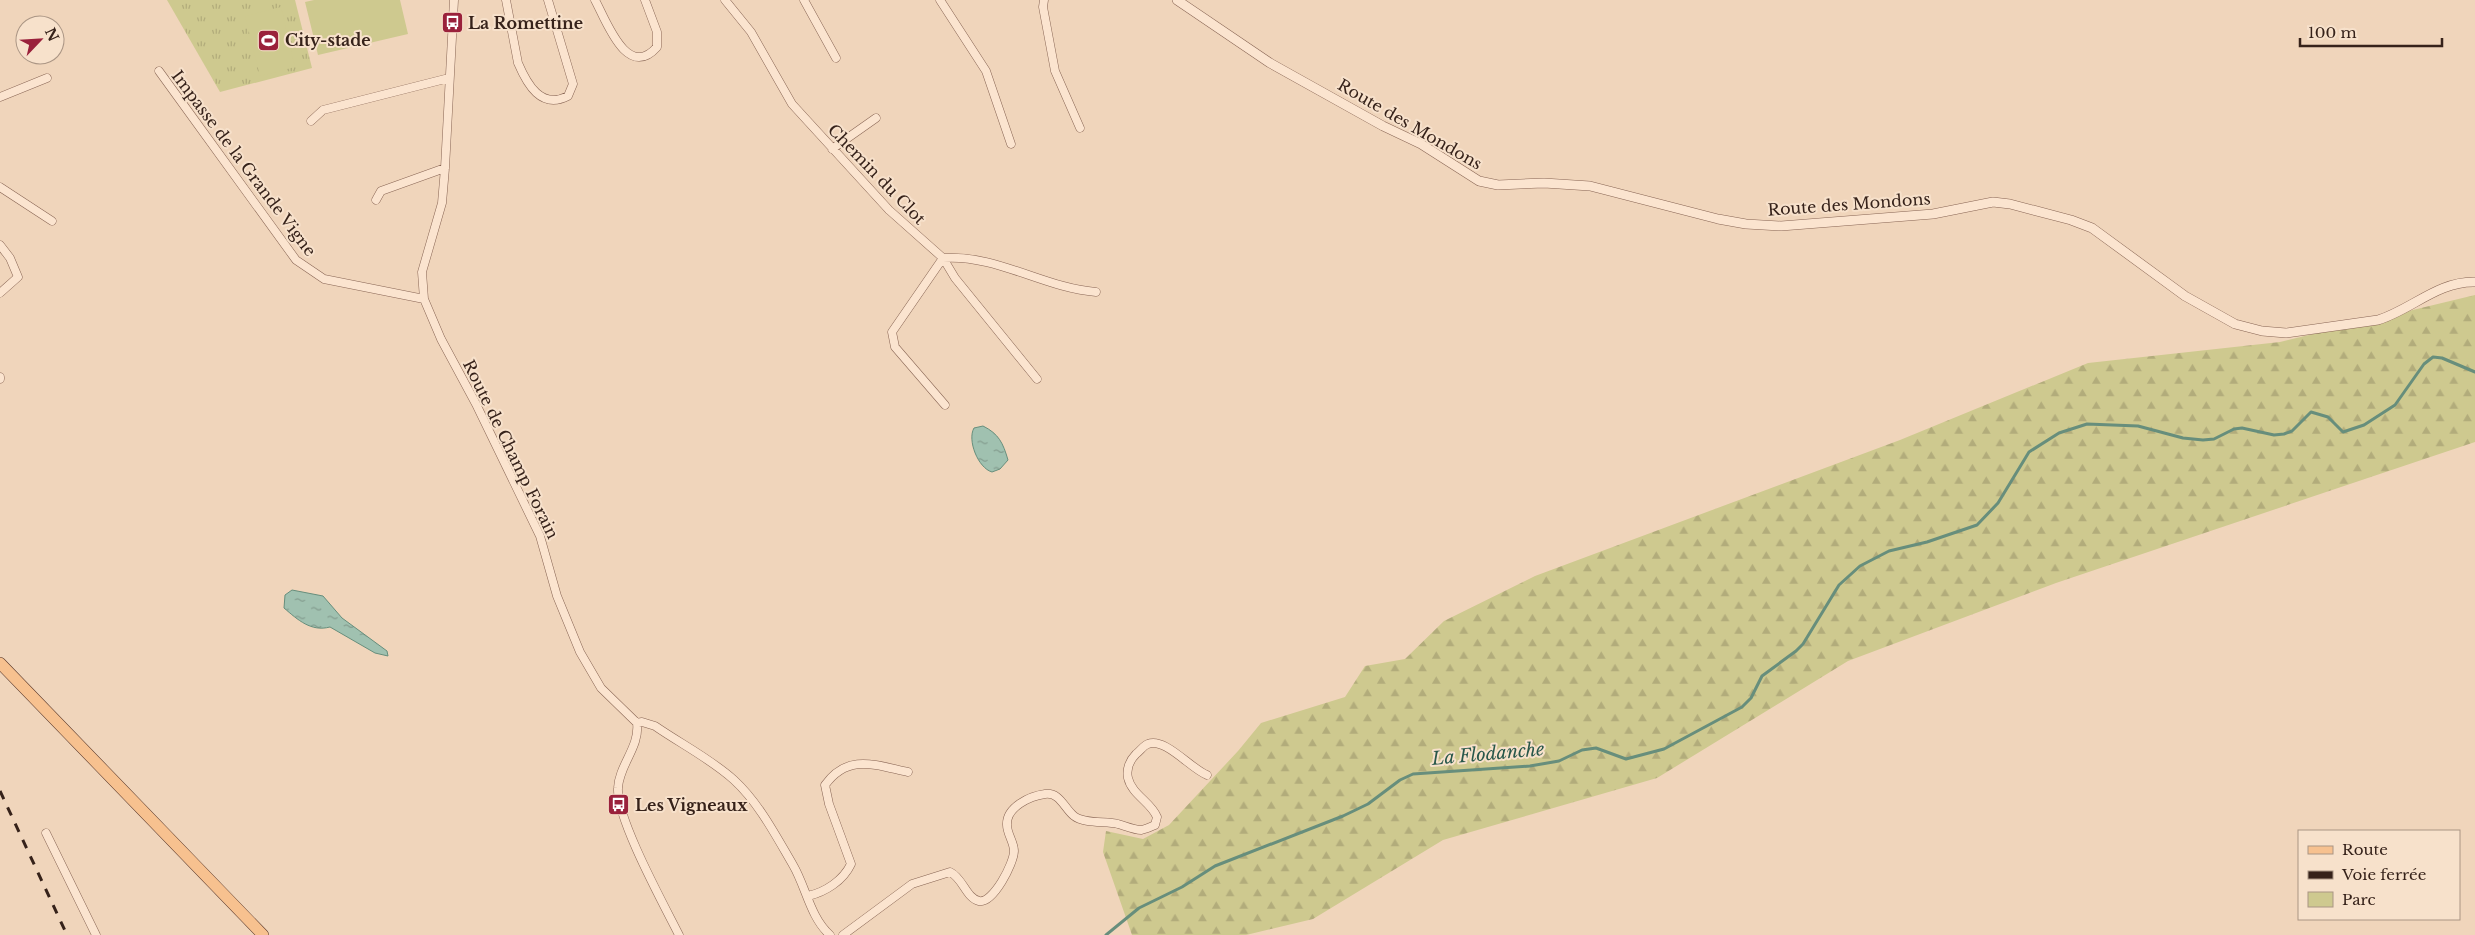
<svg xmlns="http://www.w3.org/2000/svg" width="2475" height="935" font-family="'Libre Baskerville',serif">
<defs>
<pattern id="grass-tufts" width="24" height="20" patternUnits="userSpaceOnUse" patternTransform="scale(1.25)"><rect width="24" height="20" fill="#cec98f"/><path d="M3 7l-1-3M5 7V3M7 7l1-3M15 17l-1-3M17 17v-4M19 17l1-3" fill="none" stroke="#b2ac7b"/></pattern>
<pattern id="forest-firs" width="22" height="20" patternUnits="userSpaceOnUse" patternTransform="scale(1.25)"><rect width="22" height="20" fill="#cec98f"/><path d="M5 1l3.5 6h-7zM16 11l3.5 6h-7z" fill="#b2ac7b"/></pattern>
<pattern id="water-ripples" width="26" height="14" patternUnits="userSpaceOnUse" patternTransform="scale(1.25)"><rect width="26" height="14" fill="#a0c1b0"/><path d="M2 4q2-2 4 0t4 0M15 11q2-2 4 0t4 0" fill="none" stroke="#839c8e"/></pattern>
</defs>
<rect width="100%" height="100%" fill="#f0d5bb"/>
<path fill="url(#grass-tufts)" d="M167 0H295L312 68 220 92Z"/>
<path fill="url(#forest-firs)" d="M2475 295V442L2056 583 1848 661 1657 778 1443 840 1313 919 1246 935H1132L1103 852 1106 831 1143 839 1169 825 1238 751 1261 723 1345 697 1365 666 1405 659 1444 621 1535 576 1900 440 2088 363 2280 342Z"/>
<path fill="#cec98f" d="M314 0H400L408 34 318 55 305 2Z
M281 7 295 67 260 76 245 16Z"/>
<path fill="url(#water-ripples)" stroke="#678e7c" d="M983 426C999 434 1003 443 1008 460L1000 469 992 472C978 468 967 440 974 428Z
M292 590 323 596 342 618 387 651 388 656 375 653 330 627C311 632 298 620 284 608L285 595Z"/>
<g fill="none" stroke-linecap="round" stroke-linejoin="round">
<path stroke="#678e7c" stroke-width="3" d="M1106 935 1139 908 1182 887 1215 866 1343 816 1368 804 1400 780 1413 774 1530 766 1559 761 1582 750 1596 748 1626 759 1664 749 1742 707 1751 698 1762 676 1796 651 1803 644 1839 585 1860 566 1889 551 1927 542 1977 525 1998 503 2029 452 2059 433 2087 424 2138 426 2183 438 2203 440 2214 439 2234 429 2242 428 2274 435 2284 434 2292 431 2311 412 2328 417 2343 432 2364 425 2395 405 2424 364 2433 357 2442 358 2475 372"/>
<defs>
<path id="minor" d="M454 0 445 168 442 203 422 272 424 299 441 339 476 404 540 536 557 596 580 652 601 688 637 723C640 747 619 765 618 788 616 818 664 905 679 935
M506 0 518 63C527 84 541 110 568 96L573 84 548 0
M595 0C606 20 627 81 657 47V32L645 0
M725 0 751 32 792 104 889 210 943 258C996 254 1044 288 1096 292
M804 0 836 58
M940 0 986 71 1011 144
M1044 0 1043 7 1055 71 1080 128
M159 71 296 260 324 279 424 299
M0 97 47 78
M311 121 323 110 449 78
M832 149 876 118
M0 187 52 221
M376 200 381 191 445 168
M0 245 10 258 18 277 0 293
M0 377V379
M945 405 895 347 892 332 943 258 955 278 1037 379
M637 723 642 722 655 726C681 744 711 759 734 780 759 803 776 836 793 865 806 887 810 917 830 935
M46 833 96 935
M808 896C825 892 843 881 851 864L829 804 825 785C848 753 875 765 908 772
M843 935 912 884 950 872C963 878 966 898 979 901 993 904 1014 863 1014 851 1014 842 1007 834 1007 825 1006 807 1030 796 1045 794 1060 792 1064 808 1074 816 1084 824 1106 821 1118 824 1125 826 1134 830 1141 830 1146 829 1150 827 1155 825L1157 817C1151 802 1132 795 1128 778 1126 769 1130 760 1136 754 1140 751 1144 745 1148 744 1165 737 1191 769 1207 775"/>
<path id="tertiary" d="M1177 0 1270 63 1383 126 1421 144 1479 181 1498 185 1544 183 1590 186 1718 219 1746 224 1781 226 1933 214 1993 202 2010 204 2071 220 2092 228 2185 296 2235 324 2262 331 2286 333 2378 320C2411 310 2438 281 2475 282"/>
<path id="primary" d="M0 663 263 935"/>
</defs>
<use href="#minor" stroke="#886554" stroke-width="9"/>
<use href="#tertiary" stroke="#886554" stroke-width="10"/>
<use href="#primary" stroke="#553529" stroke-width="12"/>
<use href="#minor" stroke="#fbe4cf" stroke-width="8"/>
<use href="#tertiary" stroke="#fbe4cf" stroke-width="9"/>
<use href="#primary" stroke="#f7c18f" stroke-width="11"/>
<path stroke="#36221a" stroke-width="3" stroke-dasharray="9 9" stroke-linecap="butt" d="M0 791 67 935"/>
</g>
<defs>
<symbol id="bus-square" viewBox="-11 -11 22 22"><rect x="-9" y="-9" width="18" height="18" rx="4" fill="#9a213b" stroke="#f7e1cb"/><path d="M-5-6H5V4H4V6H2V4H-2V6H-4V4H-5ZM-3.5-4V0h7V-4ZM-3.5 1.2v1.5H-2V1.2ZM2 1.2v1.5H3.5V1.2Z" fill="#fff"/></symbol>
<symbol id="stadium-square" viewBox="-11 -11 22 22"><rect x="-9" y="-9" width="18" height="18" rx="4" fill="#9a213b" stroke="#f7e1cb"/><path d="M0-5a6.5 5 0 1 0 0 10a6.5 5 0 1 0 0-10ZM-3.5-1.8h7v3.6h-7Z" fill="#fff"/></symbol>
</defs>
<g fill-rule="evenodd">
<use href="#bus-square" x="440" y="10" width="25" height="25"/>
<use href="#stadium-square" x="256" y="28" width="25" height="25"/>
<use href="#bus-square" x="606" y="792" width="25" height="25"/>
</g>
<g text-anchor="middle" stroke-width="4" stroke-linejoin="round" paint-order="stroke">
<g font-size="16" font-weight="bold" fill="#36221a" stroke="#f7e1cb" text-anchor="start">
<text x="468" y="29">La Romettine</text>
<text x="285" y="46">City-stade</text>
<text x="635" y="811">Les Vigneaux</text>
</g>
<g font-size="16" fill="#36221a" stroke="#f7e1cb">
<text transform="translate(1410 124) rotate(30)" y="6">Route des Mondons</text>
<text transform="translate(244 163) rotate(53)" y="6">Impasse de la Grande Vigne</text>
<text transform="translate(877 174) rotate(46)" y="6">Chemin du Clot</text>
<text transform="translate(1849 204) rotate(-4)" y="6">Route des Mondons</text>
<text transform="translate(511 449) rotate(64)" y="6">Route de Champ Forain</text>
</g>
<g font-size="18" font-style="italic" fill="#28574a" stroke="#f7e1cb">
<text transform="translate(1488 754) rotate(-5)" y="6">La Flodanche</text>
</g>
</g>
<rect x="2298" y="830" width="162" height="90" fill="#f7e1cb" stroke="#aa9584"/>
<rect x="2308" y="846" width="25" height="8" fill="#f7c18f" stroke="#aa9584"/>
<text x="2342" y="855" font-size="15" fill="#36221a">Route</text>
<rect x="2308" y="871" width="25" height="8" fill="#36221a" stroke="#aa9584"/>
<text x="2342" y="880" font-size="15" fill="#36221a">Voie ferrée</text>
<rect x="2308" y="892" width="25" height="15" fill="#cec98f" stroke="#aa9584"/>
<text x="2342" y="905" font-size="15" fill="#36221a">Parc</text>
<g transform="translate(40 40) rotate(65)"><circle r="24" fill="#f7e1cb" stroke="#aa9584"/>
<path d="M0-4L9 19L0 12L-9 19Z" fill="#9a213b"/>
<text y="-8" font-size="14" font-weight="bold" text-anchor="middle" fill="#36221a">N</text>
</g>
<path d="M2300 38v8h142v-8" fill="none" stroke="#36221a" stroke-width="2.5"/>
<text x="2308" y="38" font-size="15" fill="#36221a" stroke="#f7e1cb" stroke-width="4" paint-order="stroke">100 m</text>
</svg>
